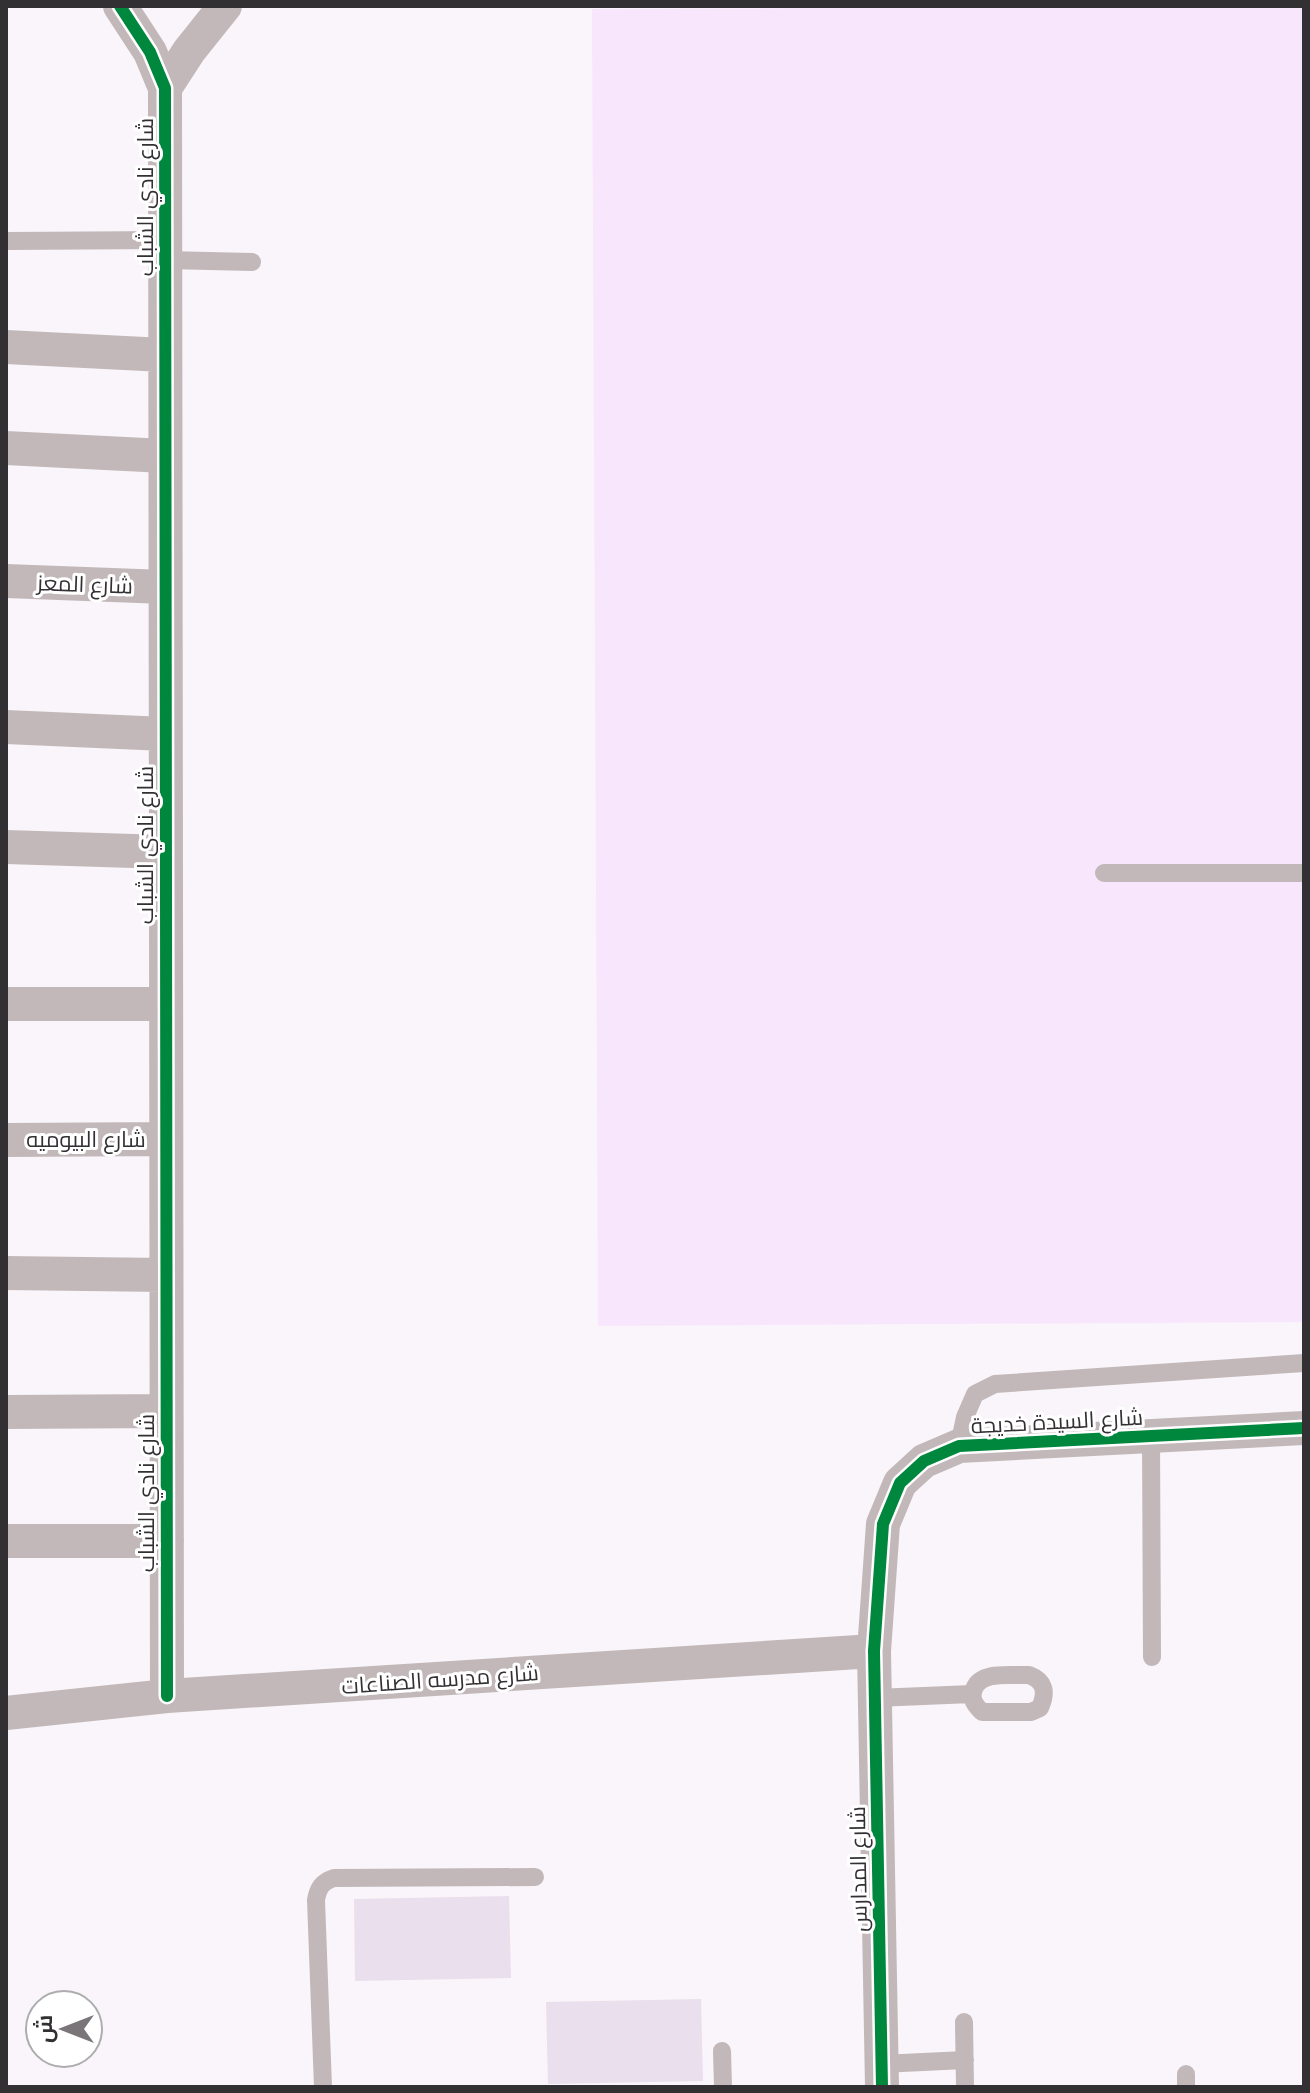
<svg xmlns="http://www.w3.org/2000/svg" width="1310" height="2093" font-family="Quicksand,Cairo,sans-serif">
<rect width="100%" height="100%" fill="#faf5fa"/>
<path fill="#f8e6fd" d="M1304 6V1322L598 1326 592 9Z"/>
<path fill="#eadfec" d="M509 1896 511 1978 355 1981 354 1899Z
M701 1999 703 2081 548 2084 546 2002Z"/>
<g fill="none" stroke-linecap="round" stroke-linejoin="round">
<path stroke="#c2b8b9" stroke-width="18" d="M6 241 165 240
M165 260 252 262
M1104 873H1304
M1151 1436 1152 1657
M959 1446 965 1417 975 1394 995 1384 1304 1363
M1029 1675C1045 1681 1047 1692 1040 1708L1031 1712H982C975 1705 970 1699 974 1689 981 1670 1012 1676 1029 1675Z
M875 1698 972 1694
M964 2022 965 2087
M722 2051 723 2087
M881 2064 965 2060
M1186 2074V2087
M323 2087 316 1900C318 1888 322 1882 334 1878L535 1877"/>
<path stroke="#c2b8b9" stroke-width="34" d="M120 6 150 52 165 88 167 1696
M165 88 189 51 225 6
M6 347 164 355
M6 448 165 456
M6 581 165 587
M6 727 165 734
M6 847 165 852
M6 1004H165
M6 1140 165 1139
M6 1273 165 1275
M6 1412 166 1411
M6 1541H167
M6 1713 167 1696 874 1651
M882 2087 874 1651 883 1524 900 1483 924 1461 959 1446 1304 1428"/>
<defs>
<path id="cycleway" d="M120 6 150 52 165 88 167 1696
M882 2087 874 1651 883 1524 900 1483 924 1461 959 1446 1304 1428"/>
</defs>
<use href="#cycleway" stroke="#fff" stroke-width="17"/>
<use href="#cycleway" stroke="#00873e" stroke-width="12"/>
</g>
<g text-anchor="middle" stroke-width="6" stroke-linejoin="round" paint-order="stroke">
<g font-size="22" fill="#333034" stroke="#fff">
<text transform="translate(145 197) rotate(-90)" y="8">شارع نادي الشباب</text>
<text transform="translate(85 584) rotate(2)" y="8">شارع المعز</text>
<text transform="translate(145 845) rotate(-90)" y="8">شارع نادي الشباب</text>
<text x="86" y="1147">شارع البيوميه</text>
<text transform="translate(1057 1421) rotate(-3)" y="8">شارع السيدة خديجة</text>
<text transform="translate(146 1493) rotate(-90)" y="8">شارع نادي الشباب</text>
<text transform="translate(440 1679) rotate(-4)" y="8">شارع مدرسه الصناعات</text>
<text transform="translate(858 1869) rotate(-91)" y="8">شارع المدارس</text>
</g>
</g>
<rect width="1310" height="2093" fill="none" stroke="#333034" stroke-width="16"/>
<g transform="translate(64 2029) rotate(270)"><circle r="38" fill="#ffffff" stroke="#adacae" stroke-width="2"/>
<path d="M0-6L14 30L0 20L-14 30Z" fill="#797579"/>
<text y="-12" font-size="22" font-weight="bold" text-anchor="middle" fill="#333034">ش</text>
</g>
</svg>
